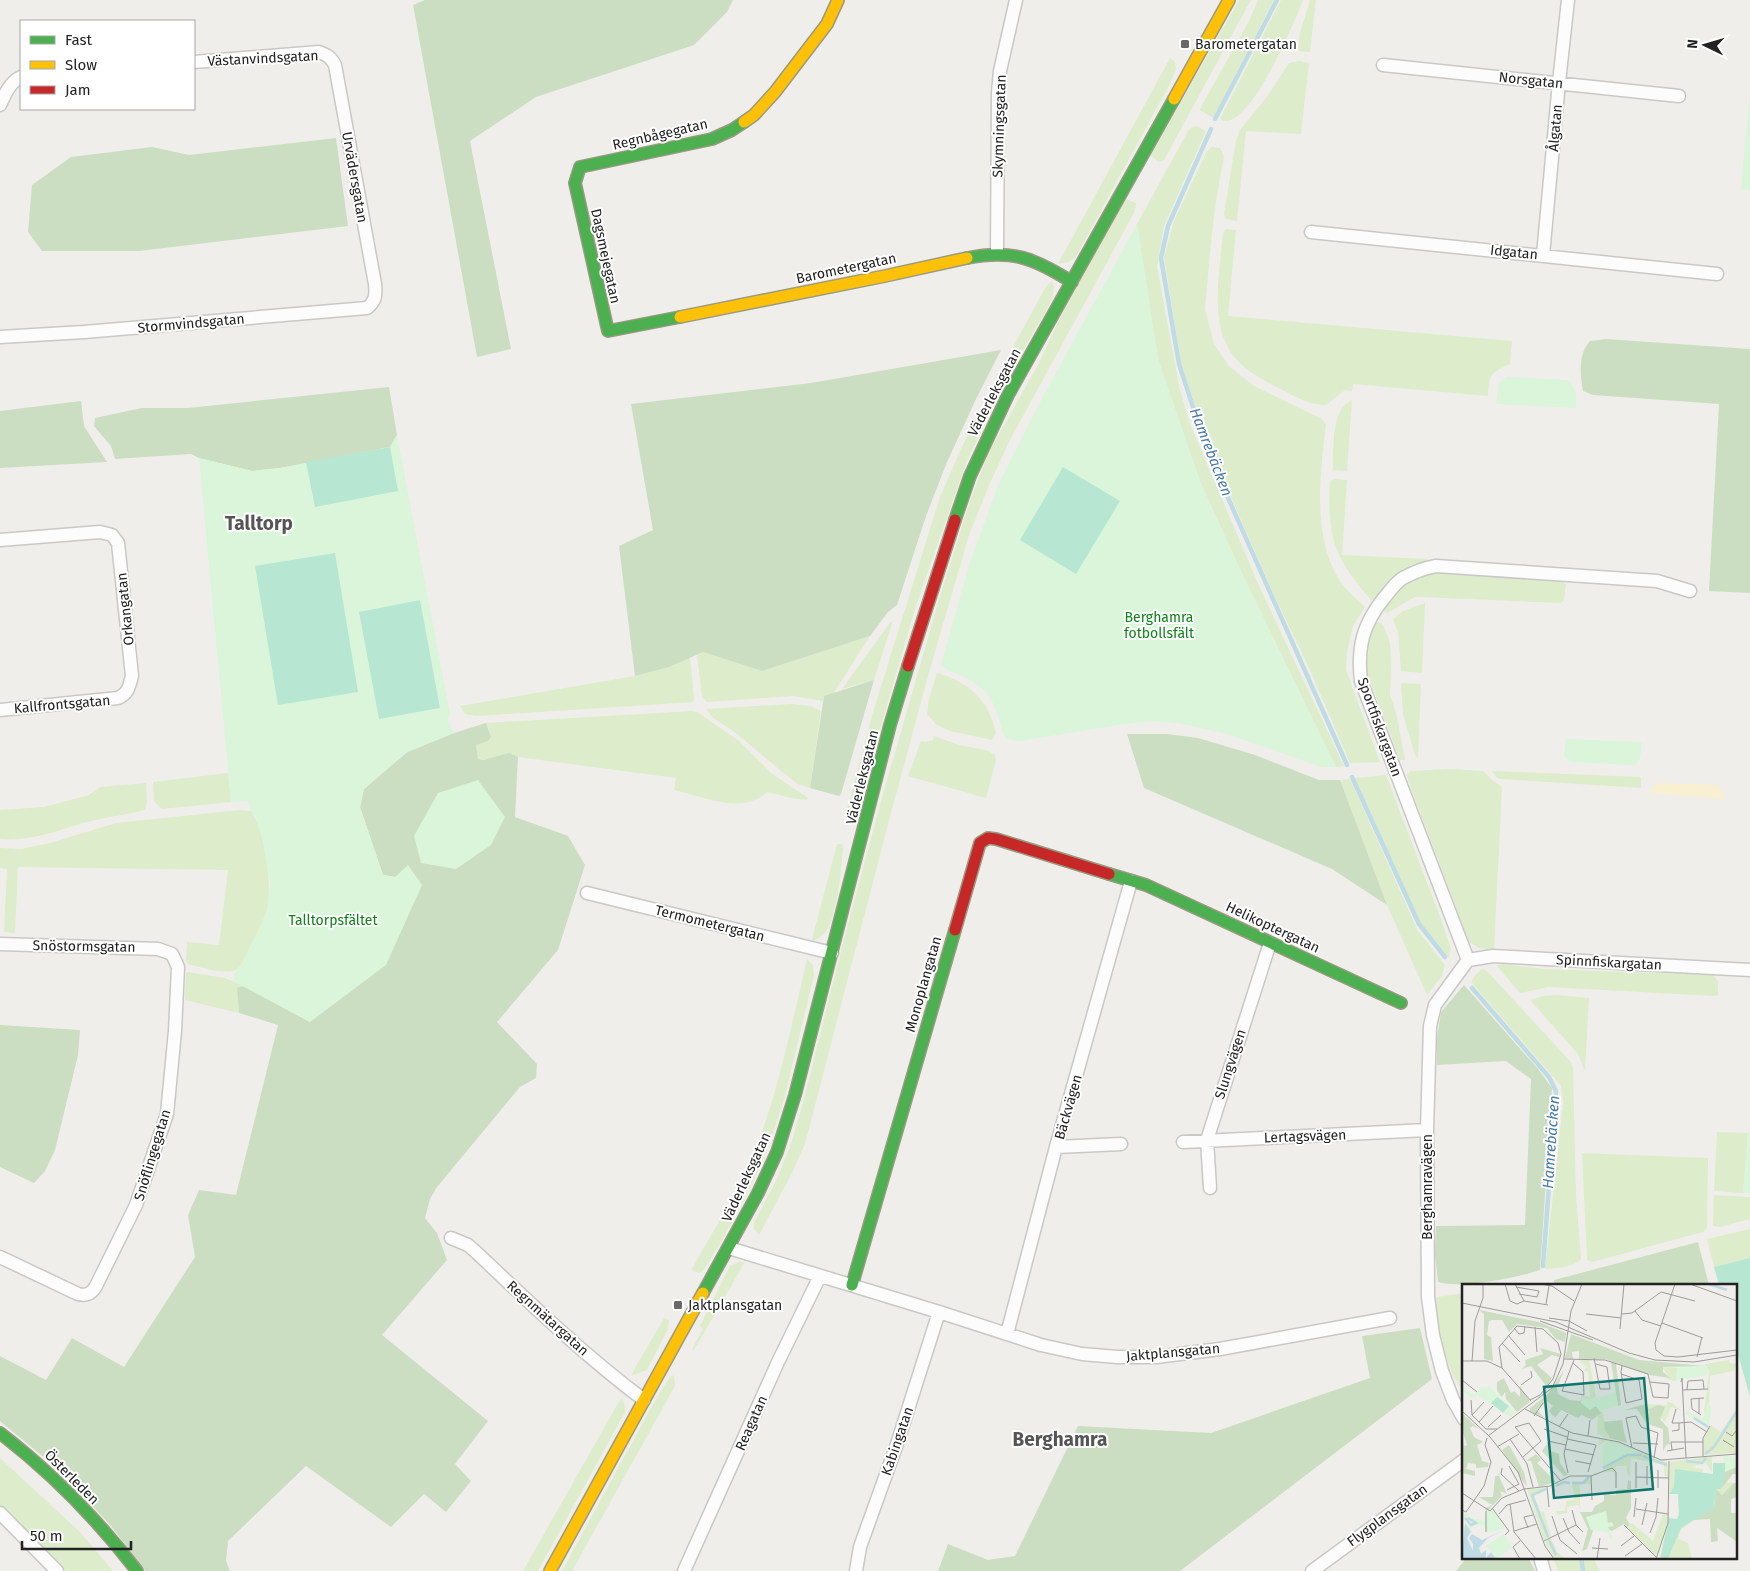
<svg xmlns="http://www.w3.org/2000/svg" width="1750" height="1571" font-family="'Fira Sans',sans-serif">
<rect width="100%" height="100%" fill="#f0eeeb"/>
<path fill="#ddeccb" d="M1239 0H1251L1164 160 1158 162 1151 155Z
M1258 0H1274L1213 118 1200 110 1201 107 1249 21Z
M1281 0H1303C1296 19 1247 137 1220 119Z
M1310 0H1316L1310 52 1298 51 1300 33Z
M1170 58 1175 62 1176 69 1170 84 1075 258 1068 262 1058 264Z
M1299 61 1309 63 1301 134 1246 131 1237 221 1226 219 1224 214 1236 140 1240 130 1269 94 1289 63Z
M1197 126 1206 131 1164 226 1157 266 1179 386 1190 424 1260 588 1344 766 1336 767 1247 584 1201 484 1158 359 1137 224 1188 131 1192 127Z
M1212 147 1220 148 1224 156 1216 201 1211 242 1205 309 1214 344 1229 366 1254 386 1322 419 1326 424C1320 475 1311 541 1343 585 1349 593 1358 600 1365 607L1353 626 1347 651 1346 670 1380 762 1350 763 1309 668 1275 597 1211 452 1181 363 1164 257 1174 221 1207 151Z
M1126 199 1136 203 1135 211 1010 440 990 483 969 535 930 669 887 828 805 1144 792 1173 759 1235 754 1229V1222L774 1185 790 1147 804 1099 842 947 881 801 938 603 970 501 990 450 1038 365 1063 312Z
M1226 229 1236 230 1228 316 1512 341 1510 364C1490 373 1489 374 1488 396L1353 384 1352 391 1345 390 1326 405C1307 405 1293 395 1276 387 1264 380 1251 374 1241 364 1206 333 1220 274 1223 233Z
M1051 281 1054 286 1053 295 1047 309 1009 374 966 463 915 609 864 784 850 817 847 818 845 817 873 712 940 497 960 451 990 390 1045 288Z
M1352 400 1347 471 1333 470V465C1334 445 1331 409 1352 400Z
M1335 479 1347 480 1342 555 1428 559 1374 601 1371 600C1334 557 1327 538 1330 481Z
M1435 573 1559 580 1566 584 1564 600 1561 603 1422 597H1415L1387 613 1384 610C1390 597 1405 580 1419 575 1424 574 1430 573 1435 573Z
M1425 603 1422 673 1401 671 1398 632 1393 619 1403 611Z
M893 620 874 680 842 689 889 624Z
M1380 622 1384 627 1390 643 1391 669 1390 694 1397 717 1405 760H1400L1366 671 1370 637 1376 623Z
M870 636 833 694 824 696 823 701 793 696 707 702 702 697 697 655 703 652 762 671Z
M690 657 694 699 693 702 477 716 465 714 460 706 635 676 669 667Z
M937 673C969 682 989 700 996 733L992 740 950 731 935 724 933 720 927 715 929 699Z
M1401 683 1421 684 1418 758 1415 755 1403 714Z
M791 704 811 706 821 711 810 788 798 784 781 771 737 734 712 717 706 709Z
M692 711 697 712 738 740 771 773 808 798 807 800 791 798 767 792C742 816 703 796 674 790L676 778 518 757C504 750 493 762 478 759L476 745 488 741 491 737 486 723Z
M934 736 959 745 986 750 995 755 996 760 986 798 908 776 921 741 926 742 933 740Z
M1450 769 1483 771 1492 780 1502 787 1494 950 1479 948 1469 942 1408 780 1407 775 1411 771Z
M1492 771 1641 777V788L1501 779 1496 777Z
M228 773 231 802 162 809 154 801 153 782Z
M1386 775 1441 919 1451 948 1449 958 1421 923 1355 778Z
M1350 779 1418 931 1445 965 1442 976 1427 995 1387 905 1340 780Z
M146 783 147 802 145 810C126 815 106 817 87 822 58 830 31 842 0 839V810L44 807 89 795 100 787Z
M240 810 251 811C265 829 273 888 267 911 263 924 255 937 249 949 246 955 243 965 237 969 227 976 199 967 188 964L186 960 187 942 219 945 228 870 18 867 15 933 4 932 7 869 0 868V848L21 849 50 843 116 823Z
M837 844H842L843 849C841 873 838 907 828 928 825 935 819 938 813 941L812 939Z
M807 959 813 965 814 975 785 1096 774 1130 762 1163 738 1210 721 1242 704 1269 700 1273 695 1272 692 1269C713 1230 739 1192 755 1151 779 1089 792 1023 807 959Z
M1503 964 1545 969 1713 975 1718 981V995L1714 996 1548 987 1520 993 1497 966Z
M1482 969 1486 970 1570 1061 1573 1067 1576 1194 1581 1259C1572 1268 1557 1268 1545 1269L1563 1103 1561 1086 1471 982 1476 974Z
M188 972 225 978 244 986 237 989 239 1013 185 1000 186 973Z
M1557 995 1589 998 1585 1070 1583 1067 1578 1054 1530 1000 1543 996Z
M1717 1132 1748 1133 1743 1193 1714 1191Z
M1582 1153 1708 1158 1707 1228 1703 1232 1592 1262 1587 1260Z
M1714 1195 1750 1197V1219L1720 1227 1713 1226Z
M1750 1229V1258L1714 1267 1707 1239Z
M739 1262H745L694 1350 692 1349 703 1329 700 1326 730 1266Z
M1464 1293V1393C1446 1367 1436 1333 1433 1302L1437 1297Z
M664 1318 669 1320 667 1331 647 1370 631 1376 634 1370Z
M674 1375 675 1386 572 1571H562L652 1406 669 1378Z
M621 1398 624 1402 625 1412 538 1571H523Z
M0 1458 80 1532 113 1571H63L0 1507Z
M1553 1557H1593L1600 1571H1558Z"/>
<path fill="#cbdec1" d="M425 0H733L727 12 694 45 536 97 470 141 511 349 477 357 413 5Z
M336 138 348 226 139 251H42L28 232 32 185 71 157 152 147 189 155Z
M1606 339 1750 349V593L1709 591 1719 404 1593 395 1583 391C1580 374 1578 354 1590 341Z
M1001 350 976 399 947 462 926 516 897 605 888 612 870 636 762 671 703 652 669 667 635 676 619 546 653 530 631 404 811 383Z
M389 387 397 435 390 447 280 468 252 471 199 458 191 454 115 459 111 446 94 426 95 418 142 408H188Z
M81 401 84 426 107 462 0 468V411Z
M874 680 841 794 839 796 810 788 824 696Z
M486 723 491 737 488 741 476 745 478 759 484 760 509 753 518 757 515 817 568 836 585 865 558 950 497 1022 537 1064 536 1078 520 1087 437 1187 430 1199 425 1218 437 1233 447 1260 382 1335 488 1421 455 1464 471 1481 446 1512 424 1494 391 1527 306 1466 228 1541 226 1561 230 1571H145L111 1526 58 1469 0 1421V1356L46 1380 72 1338 124 1367 195 1257 188 1215 199 1190 236 1195 278 1025 239 1013 237 988 244 986 310 1022 395 877 383 875 360 807 364 789 407 752 454 733Z
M1127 734H1167L1198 738 1255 755 1319 780H1340L1387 905 1332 869 1144 788Z
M1464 985 1538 1069 1552 1088 1540 1270C1516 1278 1462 1289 1438 1282L1435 1254 1436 1226 1525 1225 1531 1079 1506 1061 1437 1065V1038L1441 1012Z
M0 1025 80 1030 78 1055 55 1150 45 1171 34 1183 0 1167Z
M1698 1242 1709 1285H1553L1554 1280Z
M1420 1328 1432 1379 1180 1571H938L948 1544 988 1560 1015 1556 1078 1426 1211 1433 1370 1378 1362 1336Z
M1467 1557H1528L1535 1571H1456Z"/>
<path fill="#f8f0d0" d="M1658 783 1715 785 1721 789 1725 799 1649 793 1652 787Z"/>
<path fill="#daf5da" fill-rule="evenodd" d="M1750 93V190L1741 189Z
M1137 224 1158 359 1201 484 1247 584 1336 767H1321L1227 734 1178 723 1150 721 1124 724 1020 741 1007 739 1004 736C996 706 992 690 962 676 955 672 946 671 941 665L969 565 998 485 1048 387Z
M1507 377 1567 380C1578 389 1576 395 1576 408L1496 404 1499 383Z
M397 435 450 714 447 719 454 733 407 752 364 789 360 807 383 875 395 877 408 865 422 885 386 965 310 1022 233 981 236 970 241 965 261 924 267 910 269 897 270 884 263 842 256 817 251 811 248 801 231 802 199 458 252 471 280 468 390 447ZM359 612 432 665 440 708 379 719Z
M1566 739 1642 742 1640 759 1635 765 1570 762 1564 757Z
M478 780 505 817 491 845 456 869 421 863 414 836 438 793Z
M1748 1133H1750V1193H1743Z"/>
<path fill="#b7e6d2" d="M390 447 398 491 315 507 306 462Z
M1063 467 1120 501 1076 574 1020 540Z
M335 553 358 692 278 705 255 566Z
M420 600 440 708 379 719 359 612Z
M1750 1258V1397L1736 1347V1285H1719L1714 1267Z"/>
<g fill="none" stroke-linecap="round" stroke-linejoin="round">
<path stroke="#bfdbe3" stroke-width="4.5" d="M1215 119 1277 0
M1211 129 1168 226 1161 258 1179 364 1208 453 1347 765
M1352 777 1419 924 1445 957
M1472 988 1549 1077 1556 1091 1543 1266
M1581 1557 1583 1571"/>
<defs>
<path id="street" d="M1383 65 1679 96
M0 105C5 94 10 82 21 77
M1311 232 1717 274
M997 253 998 93 1000 71 1016 0
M1543 255 1559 82 1568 0
M0 337 84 332 367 308C376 301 376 295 375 284L335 65C331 57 327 55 319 52L194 62
M0 540 100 532 112 535 118 543 132 676C129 687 128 694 118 698L0 710
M587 893 832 953
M0 944 158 949 172 954 178 967 175 1031 167 1114 136 1205 96 1286C91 1294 87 1296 78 1294L0 1257
M1468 960 1361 681C1357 647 1363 624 1384 598 1390 591 1396 582 1403 578 1414 572 1425 568 1436 566L1657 581 1690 591
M1468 960 1493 956 1750 970
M1183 1142 1427 1130
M1056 1147 1121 1144
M1210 1188 1207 1140 1270 943
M451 1238 468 1245 477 1253C531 1304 585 1356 644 1400
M729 1248 939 1312 1041 1345 1082 1354 1117 1357H1156L1220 1349 1390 1318
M1007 1334 1056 1147 1131 881
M1464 1419 1453 1400 1442 1371 1433 1335 1428 1297 1427 1130 1430 1026 1435 1005 1468 960
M0 1513 57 1571
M1540 1557 1544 1571
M684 1571 778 1362 820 1276
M856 1571 860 1547 897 1444 939 1312
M1312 1571 1464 1460"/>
<path id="fast" d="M967 258C1012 249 1034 258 1072 282
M680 317 608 331 575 183 580 167 712 139 732 130 744 122
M955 520 970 476 1008 395 1174 99
M1109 874 1146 885 1401 1003
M852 1285 955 930
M703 1293 758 1193 777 1152 795 1095 890 725 908 666
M0 1433C52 1473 97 1519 137 1571"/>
<path id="slow" d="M1174 99 1229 0
M744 122 754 115 775 92 827 24 838 0
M680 317 885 276 967 258
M550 1571 703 1293"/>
<path id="jam" d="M908 666 955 520
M955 930 980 843 988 838 996 839 1109 874"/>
</defs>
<use href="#street" stroke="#c9c8c7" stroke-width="15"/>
<use href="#fast" stroke="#999a82" stroke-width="14"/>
<use href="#slow" stroke="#999a82" stroke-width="14"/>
<use href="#jam" stroke="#999a82" stroke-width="14"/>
<use href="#street" stroke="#fdfcfc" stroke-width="12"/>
<use href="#fast" stroke="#4caf50" stroke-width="11"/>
<use href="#slow" stroke="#ffc107" stroke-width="11"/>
<use href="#jam" stroke="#c62828" stroke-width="11"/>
</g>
<g fill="#6a6968" stroke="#fff" stroke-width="2">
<rect x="1180" y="39" width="10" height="10" rx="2.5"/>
<rect x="673" y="1300" width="10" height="10" rx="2.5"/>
</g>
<g text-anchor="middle" stroke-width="4" stroke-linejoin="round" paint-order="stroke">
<g font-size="14" fill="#222" stroke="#fff" text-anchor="start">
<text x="1195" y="49">Barometergatan</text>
<text x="688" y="1310">Jaktplansgatan</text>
</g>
<g font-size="14" fill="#222" stroke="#fff">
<text transform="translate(263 58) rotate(-3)" y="5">Västanvindsgatan</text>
<text transform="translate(1531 80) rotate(6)" y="5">Norsgatan</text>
<text transform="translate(999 126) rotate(-88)" y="5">Skymningsgatan</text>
<text transform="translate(1555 128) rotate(-85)" y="5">Ålgatan</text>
<text transform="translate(660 134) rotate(-13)" y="5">Regnbågegatan</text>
<text transform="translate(355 177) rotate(80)" y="5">Urvädersgatan</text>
<text transform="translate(1514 252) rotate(6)" y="5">Idgatan</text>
<text transform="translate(606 256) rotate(78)" y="5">Dagsmejegatan</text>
<text transform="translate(846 268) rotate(-12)" y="5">Barometergatan</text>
<text transform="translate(191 323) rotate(-5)" y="5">Stormvindsgatan</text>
<text transform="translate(994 392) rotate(-62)" y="5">Väderleksgatan</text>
<text transform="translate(125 609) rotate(-96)" y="5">Orkangatan</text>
<text transform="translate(62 704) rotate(-5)" y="5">Kallfrontsgatan</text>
<text transform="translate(1380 727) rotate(70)" y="5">Sportfiskargatan</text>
<text transform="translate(862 777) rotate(-76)" y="5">Väderleksgatan</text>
<text transform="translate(710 923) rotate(14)" y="5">Termometergatan</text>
<text transform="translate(1273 927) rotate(25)" y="5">Helikoptergatan</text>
<text transform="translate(84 946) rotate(1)" y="5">Snöstormsgatan</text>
<text transform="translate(1609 962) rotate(3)" y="5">Spinnfiskargatan</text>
<text transform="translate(923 984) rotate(-74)" y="5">Monoplangatan</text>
<text transform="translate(1230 1064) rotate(-72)" y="5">Slungvägen</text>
<text transform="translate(1068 1107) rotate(-74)" y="5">Bäckvägen</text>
<text transform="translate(1305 1136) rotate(-2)" y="5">Lertagsvägen</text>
<text transform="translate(152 1155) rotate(-73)" y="5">Snöflingegatan</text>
<text transform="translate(746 1177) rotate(-65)" y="5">Väderleksgatan</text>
<text transform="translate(1427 1187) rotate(-90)" y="5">Berghamravägen</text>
<text transform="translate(548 1318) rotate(42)" y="5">Regnmätargatan</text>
<text transform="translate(1173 1352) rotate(-5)" y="5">Jaktplansgatan</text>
<text transform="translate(751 1423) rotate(-66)" y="5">Reagatan</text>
<text transform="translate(897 1441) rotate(-71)" y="5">Kabingatan</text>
<text transform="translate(72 1477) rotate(45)" y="5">Österleden</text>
<text transform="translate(1387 1515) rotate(-36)" y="5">Flygplansgatan</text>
</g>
<g font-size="14" fill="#0c8416" stroke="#fff">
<text x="1159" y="622">Berghamra<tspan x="1159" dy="16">fotbollsfält</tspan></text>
<text x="333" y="925">Talltorpsfältet</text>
</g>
<g font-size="15" font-style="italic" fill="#4a7aab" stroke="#fff">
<text transform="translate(1211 452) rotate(69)" y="5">Hamrebäcken</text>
<text transform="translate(1551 1142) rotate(-86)" y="5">Hamrebäcken</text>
</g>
<g font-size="19" font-weight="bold" fill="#555" stroke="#fff">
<text x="259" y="530">Talltorp</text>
<text x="1060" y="1446">Berghamra</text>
</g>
</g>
<g transform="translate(1462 1284)">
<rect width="275" height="275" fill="#f0eeeb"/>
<path d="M127 75 134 113 127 116 119 115V111L128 113 127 100H123L127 99 126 88 121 87 125 83 117 76ZM267 76V79L275 80 271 87 248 92 247 119 242 130 247 87 243 80ZM201 83 215 84 213 113 214 97 207 96ZM205 118 210 119 220 127 209 123 203 138 198 133 203 122 187 125 184 120 205 121ZM275 124V169L242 171V153L249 141 259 148ZM140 127 146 153 158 157 135 152 143 153 135 150 136 129ZM108 149 155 158 205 177 206 192 203 193 202 181 169 174 168 192 165 190V182H154L152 196V188H142L151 184 141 186V183L174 167 145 157 137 161V155ZM250 172V188L244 179 228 183 242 185 238 191 259 205 265 198 272 199 271 203 260 211 257 209 218 247 216 255 226 259 230 275H206L215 254 217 229 216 210 208 209 207 219 208 178ZM129 193V208L128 200H118V223L116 217H115L120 227 116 221 105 223V229L95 231 94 227H103L104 217 113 215 110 199H122ZM84 204 78 210 73 208V214L78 227 82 228 89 253 82 256 65 205ZM201 230 206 231 203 251 194 272 165 244 170 239 191 257ZM89 254 95 268 104 275H93L90 271 83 258Z" fill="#ddeccb"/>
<path d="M17 26 77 38 104 49 103 58 94 55 85 44 55 40 47 48 40 36H30L27 37 25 51 29 53 31 77 22 75V30ZM109 50 177 76 242 82 201 83V88L208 94 187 91 143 75H117V67L110 68 111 75H108L103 74ZM78 64 99 70 97 73 90 71 75 81 90 94 85 103 69 82 60 85 64 81 63 76 81 70ZM149 78 154 80 159 121 156 122ZM102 86 95 104 96 110 108 116 118 117 120 115 119 119 128 124 134 122 139 129 130 136 120 131 116 134 99 126 94 133 91 132 87 127 91 122 85 117 75 126 83 134 68 127V124L86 110ZM42 94 49 109 52 107 58 113V102L68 118 55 128 44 115 43 108 40 113 35 107V98ZM184 120 187 125 196 121 203 123 198 135 206 144 208 160 204 161 201 168V145L185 140 175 125 162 126ZM0 129 18 146 11 142 8 144 12 153 21 158 15 161 20 177 27 179 26 183 14 184V180L6 179 4 185 13 187V192L0 189V152L2 162 5 161 0 146ZM160 136 162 148 165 159 148 154 143 146 142 138ZM86 158 89 167 97 170 98 179 106 191 102 192 80 167ZM47 161 62 188 65 203 40 166ZM74 170 79 176 75 179 94 198 77 203 69 177H64ZM270 183H275V190H271L259 205 263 188ZM38 186 37 192 45 210 38 207 40 212 25 227 22 225 30 221 17 213H31L33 192H36ZM166 196 169 197V224L164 234 168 240 165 244 162 240 150 247 124 233 131 247 125 265 120 267 126 245 118 228H130L133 222 142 217V211H154V206L165 205ZM272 199H275V213L269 215V229H275V258L255 244 256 257 249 258 248 235 230 236 252 224 254 205 260 211Z" fill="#cbdec1"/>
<path d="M245 82 246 91 214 96 215 84ZM14 100 19 104 28 103 53 129 48 133 16 111 9 114 1 107 4 105 12 111 18 105ZM154 109 156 122 138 127 134 122 128 126 119 119 121 114 127 116ZM246 119 250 124 246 143 223 130 225 127 241 135ZM145 157 157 160 174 167 141 183 140 163ZM261 171 275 175V183L263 188ZM30 225 43 244 25 249 22 241H13L9 244 10 250 1 233 5 228 7 233 22 237 24 228ZM144 227 146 239 150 238 152 242 146 243 151 253 148 255 145 248 129 246 124 233ZM42 250 50 264 34 275 32 269 23 262Z" fill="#daf5da"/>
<path d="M35 113 47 122 41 129 29 119ZM251 179H263V194L259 205H254L252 224 219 244 206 275H198L207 234 215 235 217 230 216 210H207L212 203 213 185 251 190Z" fill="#b7e6d2"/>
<path d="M3 239 9 248 5 254 11 267V260L7 254 10 250 20 256 42 246 26 254 17 264 19 270 24 266V274L29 268 34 275H0Z" fill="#bfdbe3"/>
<path fill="none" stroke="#bfdbe3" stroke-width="2.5" d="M247 0 265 6M232 134 246 143M243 170 252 163 275 127M181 172 205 181M224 177 240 179 244 174M141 184 165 171H180M110 199H121L127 193M94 202 102 198 108 199M84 205 70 211 86 253M3 234 9 241 14 239 6 234M87 256 94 271"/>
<path fill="none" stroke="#9e9c9b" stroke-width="1" d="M43 0 48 17 55 20 62 17M53 0 62 17M79 0 90 2 112 17M213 0 193 59 194 66 202 72 216 73 275 66M228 0 275 17M54 3 77 7 75 13 57 10M62 17 86 21M0 19 94 38 167 69 193 76 232 78 275 71M84 20 87 2M173 27 180 36 199 42M124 30 159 34M160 30 170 29 199 8 233 17M87 34 107 37 125 47M78 37 131 56M200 39 241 54M73 43 75 68M52 44 57 50 62 49 63 42M158 45 162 0M46 51 63 71M40 59 58 78M235 73 240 53M132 74 138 105H148L145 83 134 80M102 75 143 76 186 90 191 113 206 114 207 100 188 98M0 77H25L40 84 69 117M10 77 13 37 21 14V0M111 79 121 88 122 111 100 107 112 76M40 84 37 63 55 42 81 45 96 59 99 70 91 95 78 111 68 116M159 90 177 96 180 115 164 119 159 88 160 82M0 96 15 108M219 98 220 94 224 174M59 101 70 93 69 87M220 106 246 105M225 106 226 97 241 96 242 105M9 116 10 131 24 145H35M63 125 110 149 157 158 199 176 275 170M214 125 210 139H217M0 127 28 153 56 188 83 262 92 275M237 130V114M10 131 22 118M239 131 230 125 229 115 242 114M72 132 81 119M17 138 31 122M26 143 39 131M97 143 106 130M82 145 105 153M210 147 217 146V139L229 138 245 148M264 148 270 152 275 146M26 152 90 104 101 80 109 27 120 0M126 152 128 136M48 155 65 180 71 203M105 155 134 161 126 188M79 157 67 139 53 143 98 196M86 157 104 161M263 158 261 156 272 163M171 159 196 160M35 163 57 150M170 164 164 134 174 132 179 143 196 149 192 174M103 165 132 171M210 166 209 158H241M205 167 222 164M241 172V154L248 142M61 173 79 157M113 177 129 180M40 184 39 190 57 207M106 189 102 170 107 147M129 192 150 184 154 188V204M129 192 130 216M174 193 207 194M185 201V182M85 203 87 223M174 204V178M196 204V186M45 206 57 200 47 182M0 209 28 227 40 214 62 205 88 202 108 192H129M48 220 52 248 74 275M30 224 47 247 43 251M174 225 206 230M0 226 4 228 22 202 29 178 23 161 25 154M110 226 114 241 121 248M37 230 45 221 64 216M90 232 98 256 115 270M172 233 174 214M101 234 107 248 118 260M162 241 194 273M180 241 185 219M66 244 62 233 71 231M52 247 75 240M24 248V227M188 249 194 233 196 214M58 257 51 263 58 275M82 257 114 241M159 262 172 252M130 264 146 265M163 272 180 260M135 275 138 254M194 275 206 239 207 177"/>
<path fill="#0f766e" fill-opacity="0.15" stroke="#0f766e" stroke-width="2.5" d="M182 94 191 205 92 214 82 103Z"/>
<rect width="275" height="275" fill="none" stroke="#222" stroke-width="2.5"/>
</g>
<rect x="20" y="20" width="175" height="90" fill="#ffffff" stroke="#a7a7a7"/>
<rect x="30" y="36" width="25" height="8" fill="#4caf50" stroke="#a7a7a7"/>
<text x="65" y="45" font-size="15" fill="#222222">Fast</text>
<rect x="30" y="61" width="25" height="8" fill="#ffc107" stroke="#a7a7a7"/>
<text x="65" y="70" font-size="15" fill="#222222">Slow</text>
<rect x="30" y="86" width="25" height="8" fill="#c62828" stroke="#a7a7a7"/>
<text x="65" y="95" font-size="15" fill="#222222">Jam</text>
<g transform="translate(1705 45) rotate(275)" stroke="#ffffff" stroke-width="4" paint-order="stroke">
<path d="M0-4L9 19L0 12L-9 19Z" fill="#222222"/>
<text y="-8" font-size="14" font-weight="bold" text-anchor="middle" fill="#222222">N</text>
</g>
<path d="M22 1541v8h109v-8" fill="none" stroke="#222222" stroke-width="2.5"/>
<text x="30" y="1541" font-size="15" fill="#222222" stroke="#ffffff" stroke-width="4" paint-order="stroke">50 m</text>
</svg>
